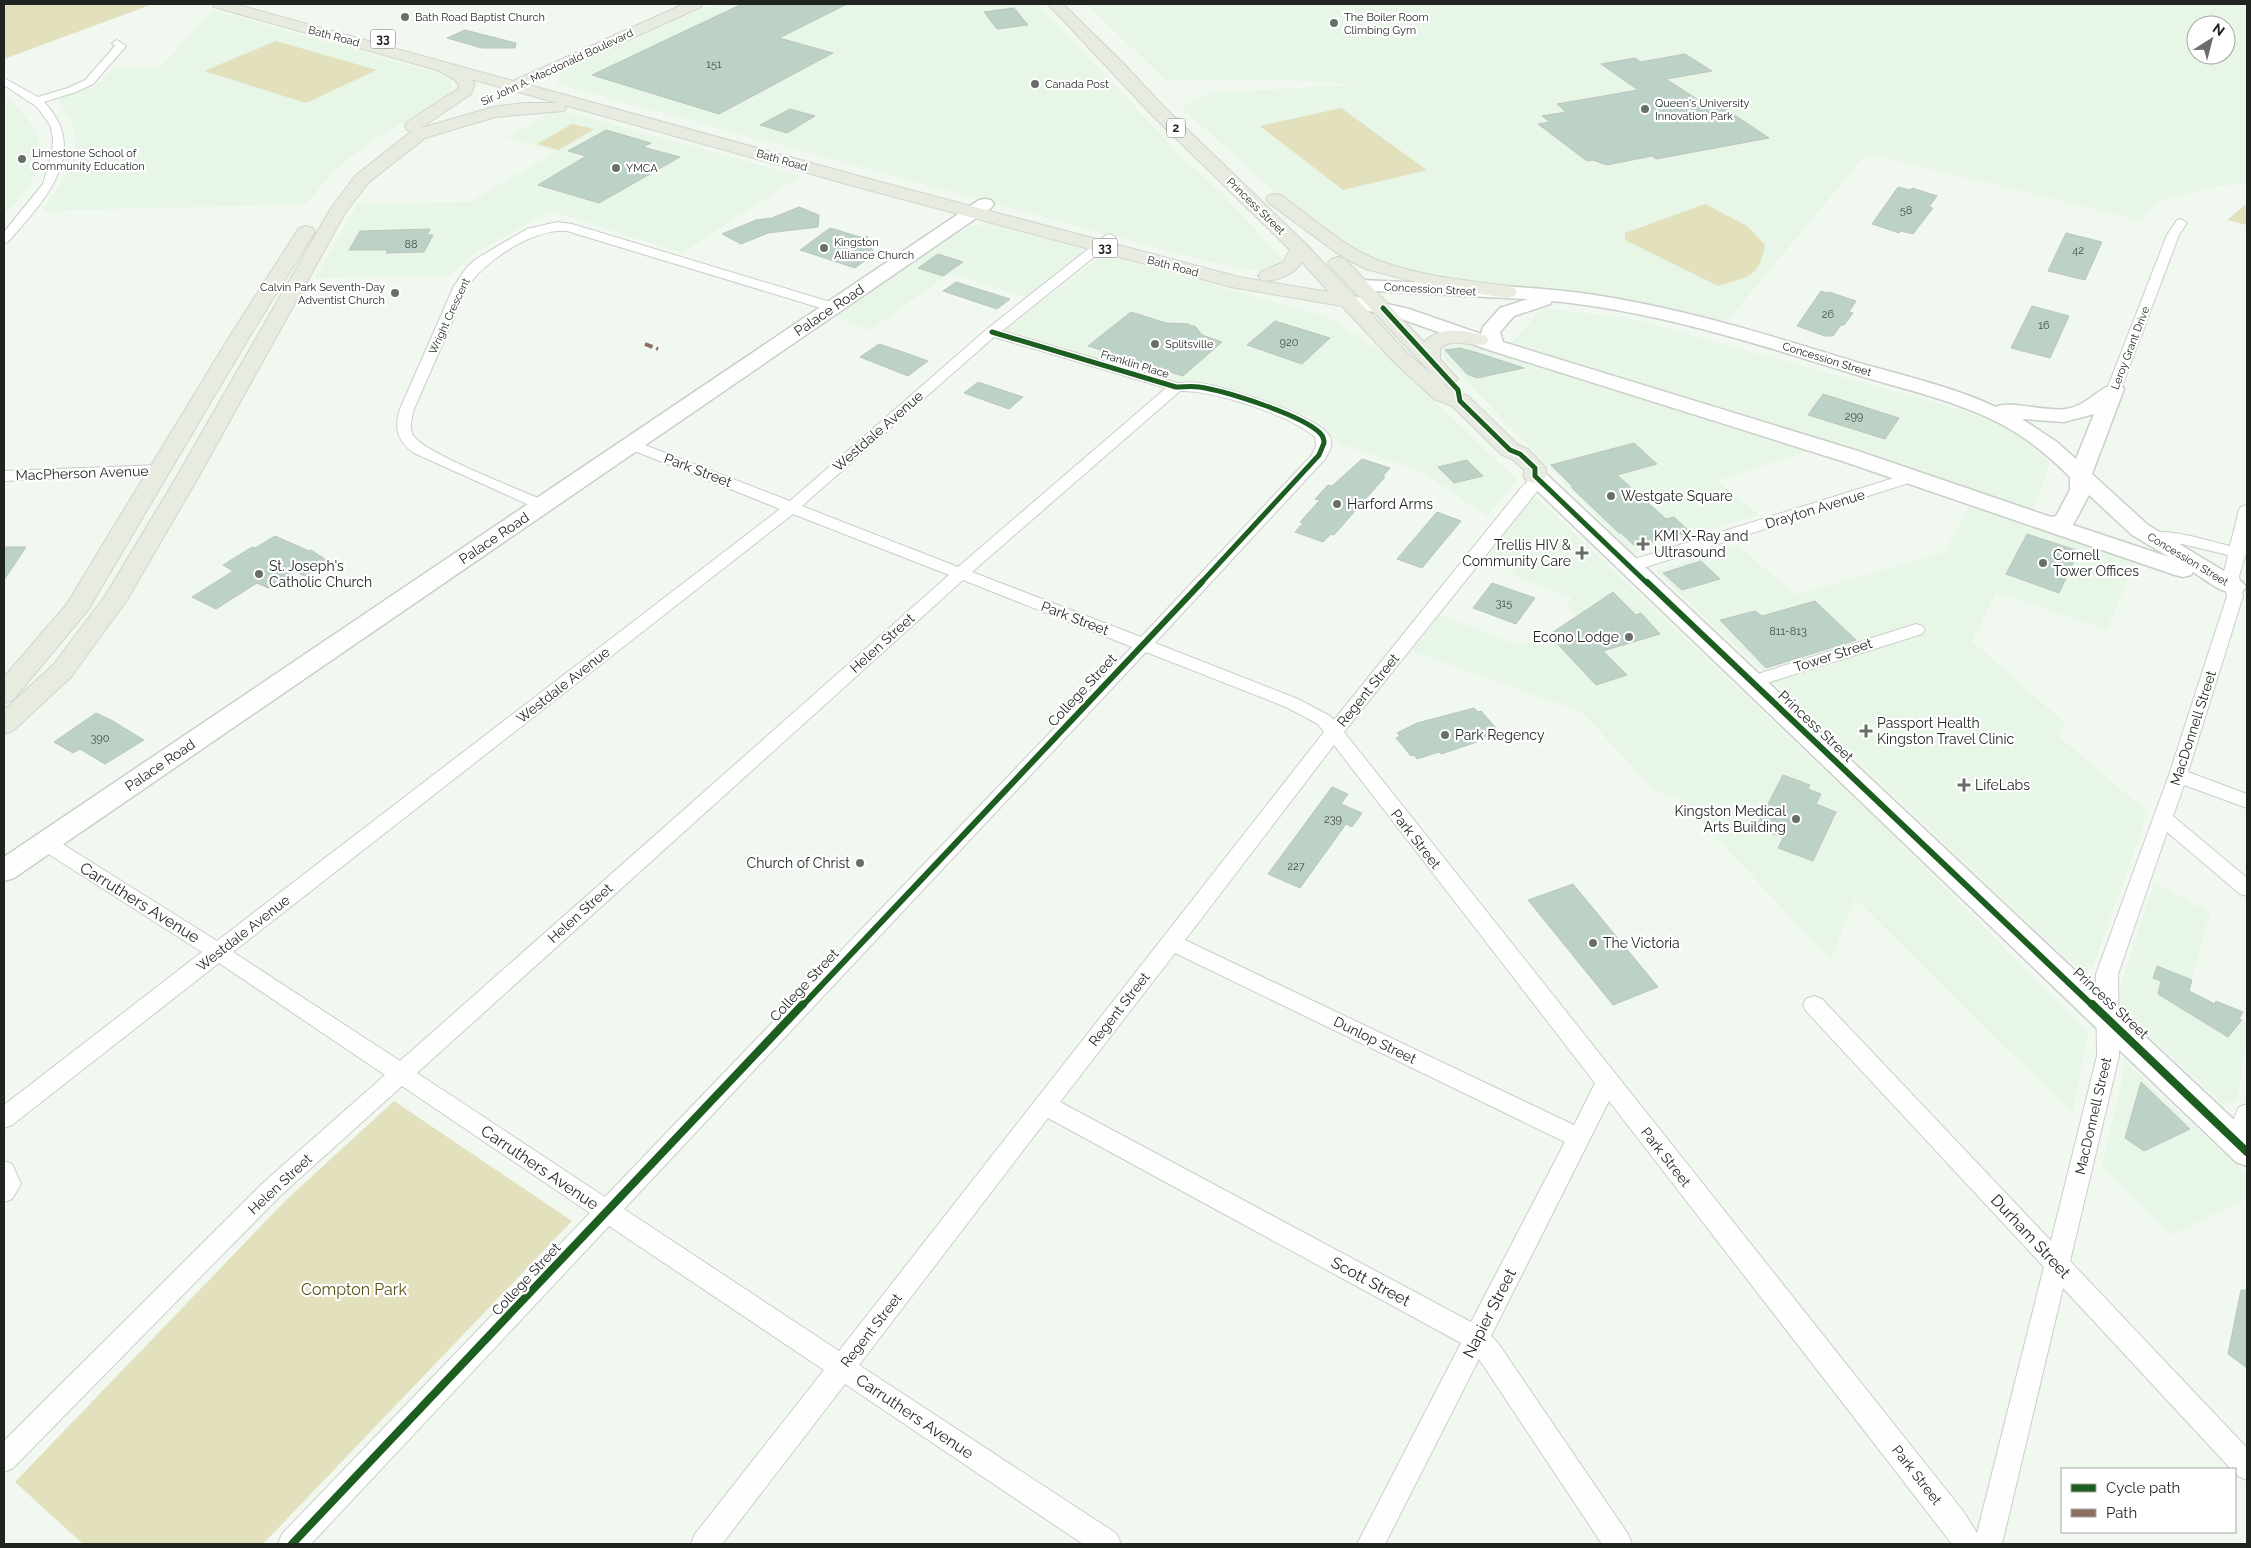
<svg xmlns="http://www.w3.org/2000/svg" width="2251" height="1548" font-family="Raleway,sans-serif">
<rect width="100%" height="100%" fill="#f0f8f0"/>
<path fill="#e7f6e6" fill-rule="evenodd" d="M713 4H1038L1180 155 1222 194 1282 258 1280 266 1271 271H1259L1201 260 558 84 559 76 566 70Z
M1087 4H2247V183L2218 186 2164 199 2144 214 2143 221 1867 153 1723 326 1385 268 1315 228 1181 107 1209 93 1355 85 1310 81 1165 80ZM2196 25H2226V55H2196Z
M212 10 433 72 451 80V93L372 141 352 156 333 172 306 204 42 211 68 173 75 153 76 136 70 117 57 99 91 87 102 80 113 69 161 67Z
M4 96 13 102 32 125 41 147 37 172 25 191 6 214H4Z
M556 109 800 176 682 253 551 211 476 252 451 275 315 278 358 204 470 202 556 152 507 137Z
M991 224 1085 250 1026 297 950 273 870 330 834 317 922 256 971 226Z
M1104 254 1326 317 1382 351 1517 480 1487 516 1420 471 1339 444 1322 424 1311 417 1215 385 1196 382H1175L1005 330Z
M1543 308 1633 319 1965 411 2008 427 2050 462 2033 510 1510 344Z
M1452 344H1467L1808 451 1717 481 1759 515 1632 553 1438 351Z
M1535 496 1897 840 2088 1032 2072 1113 1855 899 1830 960 1682 800 1653 789 1582 712 1412 651 1440 615 1521 646 1549 633 1576 615 1566 604 1572 598 1519 578 1490 552Z
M1970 506 2135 561 2107 630 1996 592 1972 641 2065 723 2059 737 2141 806 2147 814 2093 967H2076L1656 571 1738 545 1795 595 1944 553Z
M2154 883 2210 913 2189 990 2247 1022V1039L2237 1100 2223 1104 2115 1004Z
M2126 1063 2247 1175V1198L2171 1235 2102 1167Z"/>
<path fill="#e3e0be" d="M4 4H153L4 59Z
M276 41 377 70 306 103 204 71Z
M1341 108 1427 170 1343 190 1260 126Z
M572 124 594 129 559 150 537 144Z
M1705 204 1747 226 1765 245C1759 278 1747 277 1718 286L1625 240V233Z
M2247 204V225L2227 220 2245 205Z
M394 1101 572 1221 263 1544H83L15 1482 285 1201Z"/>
<path fill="#bdd2c7" stroke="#bdc4be" d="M742 4H847L779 38 833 53 719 114 592 75Z
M1014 8 1028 25 997 29 984 12Z
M465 30 516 43 515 48H482L447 38Z
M1685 54 1712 71 1666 79 1703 103 1710 102 1719 108H1724L1769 138 1656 159 1652 156 1607 165 1593 160 1587 161 1538 124 1550 122 1542 116 1566 112 1557 104 1638 90 1601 64 1635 58 1640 62Z
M790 109 815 116 787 133 760 125Z
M606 130 651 143 643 147 680 157 599 203 538 185 586 156 568 151Z
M1898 187 1910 190 1912 188 1937 196 1929 207 1933 208 1913 234 1901 231 1899 233 1872 224Z
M799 207 819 215 818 227 768 233 741 244 722 234 756 220 772 218Z
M830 228 860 237 867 236 874 254 855 268 800 250Z
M430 229 427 235H433L424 252 386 253 388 250H349L360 231Z
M2066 233 2102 242 2085 280 2048 271Z
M938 254 963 262 943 276 918 268Z
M956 282 1010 299 997 309 943 291Z
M1821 291 1828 293 1829 292 1856 301 1849 312 1853 313 1844 325H1841L1833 336H1825L1797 326Z
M2032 306 2069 316 2050 358 2011 348Z
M1131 312 1166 323 1189 324 1191 326H1195L1202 335 1222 342 1183 376 1088 346Z
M1275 321 1330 338 1302 364 1247 345Z
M879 344 903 352 928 361 908 376 860 357Z
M1460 348 1475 352 1524 368 1477 378 1467 374 1445 350Z
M978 382 1023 397 1009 409 964 393Z
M1823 394 1899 418 1885 439 1808 415Z
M1634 443 1657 464 1617 475 1666 519 1674 517 1690 532 1636 547 1621 533H1619L1572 488V486L1551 465Z
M1362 459 1390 468 1383 476 1385 477 1334 535 1331 534 1323 542 1295 532 1303 523 1300 522 1320 500 1315 499 1328 485 1332 486Z
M1467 460 1483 476 1454 483 1438 467Z
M1437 512 1461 521 1422 568 1397 559Z
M2027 534 2079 551 2059 593 2006 574Z
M275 536 309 551 311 550 328 561 305 576 294 571 268 588 257 583 216 609 192 597 233 571 223 565 252 547 255 548Z
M4 547H26L4 580Z
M1701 561 1720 579 1682 590 1663 573Z
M1492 583 1535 598 1516 624 1473 608Z
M1613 592 1636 615 1641 613 1660 634 1603 651 1627 675 1596 685 1549 635Z
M1815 601 1856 640 1766 668 1720 620 1755 611 1762 616Z
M1474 708 1478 712 1481 711 1496 728 1493 730 1496 733 1476 740 1477 742 1441 754 1439 752 1417 759 1414 755 1411 756 1396 738 1400 736 1397 733 1417 723Z
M96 713 111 720 144 740 105 764 80 749 73 753 54 742Z
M1783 775 1810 785 1808 789 1821 794 1816 804 1836 812 1813 861 1778 848 1783 838 1756 827Z
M1332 787 1348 794 1341 804 1362 813 1352 827 1346 824 1300 888 1268 874Z
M1573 884 1658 987 1613 1005 1528 900Z
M2157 966 2192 980 2189 991 2215 1004 2216 1001 2243 1012 2239 1019 2242 1020 2228 1037 2158 994 2161 981 2153 978Z
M2141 1082 2190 1129 2144 1151 2125 1138Z
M2241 1290H2247V1368L2228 1354Z"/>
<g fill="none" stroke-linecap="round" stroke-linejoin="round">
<defs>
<path id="street" d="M117 40 126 46 93 84 76 92 44 102C92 152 43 202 8 242L4 243V232L43 184 52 152 53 138 50 125 37 107 4 85V78L38 97 68 88 85 80 115 46 112 43Z
M2181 219 2187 223 2179 235 2121 389 2119 392H2109L2107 389 2167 235 2177 220Z
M557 222 572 224 837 304 839 307 837 310H827L567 231C534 228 486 260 468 286L414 409C412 417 409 427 413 435 421 452 525 492 548 502L550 505 548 508H536L414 453C397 441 394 428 400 409L454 286 467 267 476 259 527 229Z
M1110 234 1116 238 1114 241 1002 331 1177 383C1184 383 1192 382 1200 383 1225 387 1321 416 1330 437 1334 445 1329 452 1325 459L1155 643 1298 699 1330 716 1334 720 1521 488C1529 480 1533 473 1544 476L1547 479 1344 732 1963 1511 1977 1533 2044 1267 1806 1011 1803 1005 1806 999 1814 996 1822 999 2051 1241 2097 1056 2096 974 2169 775 2227 596 2223 576 2228 555 2182 544 2143 540 2141 537 2143 534C2171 527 2203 540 2230 546L2239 510 2241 507 2247 505V550L2239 576 2243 596 2188 772 2247 794V808L2184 785 2173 816 2247 878V896L2240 894 2167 832 2118 974 2119 1056 2070 1261 2247 1448V1480L2238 1476 2235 1469H2231L2063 1288 2002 1544H1952L1609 1101 1491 1336 1498 1343 1628 1534 1632 1544H1602L1479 1359 1385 1544H1357L1461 1343 1048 1118 859 1365 1117 1534 1121 1544H1083L845 1384 722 1544H691L695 1534 824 1370 609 1226 311 1544H278L282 1534 590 1213 402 1086 280 1196 13 1468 4 1472V1441L264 1182 385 1075 219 963 12 1125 4 1128V1105L202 952 39 848 36 843 39 838 46 836 53 838 217 941 780 509 627 448 624 445 627 442H637L790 501 987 329 1106 235ZM994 337 1166 388 958 567 802 506ZM1180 391C1213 390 1290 415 1315 437L1316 446 1312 455 1141 637 972 572ZM793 514 949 575 400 1061 233 952ZM963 580 1132 647 605 1197 417 1073ZM1146 652 1286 707 1318 724 1324 732 839 1351 624 1209ZM1334 745 1595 1083 1574 1125 1185 940ZM1175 953 1565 1142 1471 1322 1060 1102Z
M160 465 165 467 168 470 165 473 4 481V471Z
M1913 472 1918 474 1921 477 1918 480 1637 570H1625L1623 566 1625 562Z
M1916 624 1922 626 1925 630 1922 634 1751 688 1745 686 1742 682 1745 678Z
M2247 1104V1152L2240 1155 2232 1152C2226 1140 2233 1119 2239 1107Z
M4 1161 12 1164 21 1184 12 1199 4 1202Z"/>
<path id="secondary" d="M985 199 991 200 994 204 991 208 14 878 4 881V857L979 200Z
M1361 280C1439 284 1518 284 1595 295 1685 309 1773 336 1859 363 1905 376 1953 387 1996 407 2009 400 2047 412 2066 409 2090 406 2103 380 2121 385L2124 389 2092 474 2148 525 2242 582 2246 587 2242 592C2224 597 2208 581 2193 572L2191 575 2183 577 2175 575 1842 461 1489 350 1396 317 1342 305 1340 301 1342 297 1349 295 1409 309 1481 334 1483 327 1500 308 1528 299 1354 290 1352 286 1354 282ZM1552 301C1655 311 1755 343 1854 374 1903 389 1955 400 2001 424 2027 438 2049 456 2070 477V490L2056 516 2051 517 1858 451 1503 342 1500 332 1514 316 1550 304ZM2094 414 2076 459 2057 442 2022 419 2064 422ZM2089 495 2132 535 2169 557 2073 525Z
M1535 470 1543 471 2247 1132V1166L2236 1162 1527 481 1524 476 1527 471Z"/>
<path id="primary" d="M212 4H235L513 81 684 4H703L701 7 529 85 873 180 1239 277 1329 292 1302 262C1295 274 1275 283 1261 280L1258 276 1261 272 1283 262 1290 250 1151 114 1048 4H1063L1125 65 1163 106 1307 245 1408 354 1432 374 1331 267 1328 263 1331 259 1338 257 1345 259 1424 342C1440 325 1466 331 1486 336L1489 340 1486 344C1471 348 1452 336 1440 349V359L1458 379 1455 383 1443 384 1450 389 1468 396 1518 445 1528 449 1546 468V476L1543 481 1535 483 1527 481 1524 476V470L1512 459 1502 455 1452 406 1434 399 1394 362 1342 306 1231 287 861 188 564 105 566 108 564 111 495 117 425 138 368 183 345 213 199 476 127 600 71 677 13 731 4 734V710L53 665 105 596 177 476 331 208 356 175 412 131 407 130 405 126 407 122 458 89 459 85 454 79 437 70 214 7ZM471 79 500 87 499 89 501 92 507 94 515 91 557 103H524L493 107 421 128 471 94 475 84Z
M1275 194 1281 195C1311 217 1345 248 1380 261 1420 276 1465 280 1507 286L1514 288 1517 292 1514 296 1507 298 1435 287 1366 269 1341 256 1269 203 1266 199 1269 195Z
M306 226 313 228 315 232 248 339 88 610 13 700 4 703V677L66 605 228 339 299 228Z"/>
</defs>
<use href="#street" stroke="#cacfc9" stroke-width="2"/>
<use href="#secondary" stroke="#cacfc9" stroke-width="3"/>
<use href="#primary" stroke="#d1d5d1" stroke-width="2"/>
<use href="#street" fill="#fdfefd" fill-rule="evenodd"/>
<use href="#secondary" fill="#fdfefd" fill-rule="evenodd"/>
<use href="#primary" fill="#e8ebe0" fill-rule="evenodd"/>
<path stroke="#8d6e63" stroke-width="4" stroke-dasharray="8 4" stroke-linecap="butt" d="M645 344 658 349"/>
<defs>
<path id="cycleway-far2" d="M1383 308 1458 390 1460 401 1510 450 1520 454 1535 468V476L1648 584
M992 332 1176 387C1184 387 1192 386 1199 387 1226 391 1302 415 1320 433 1323 436 1324 439 1324 443L1319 455 1200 584"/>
<path id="cycleway-far1" d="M1647 582 2093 1006
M802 1006 1202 582"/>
<path id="cycleway" d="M2092 1004 2247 1152
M292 1544 803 1004"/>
</defs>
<use href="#cycleway-far2" stroke="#fff" stroke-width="8"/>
<use href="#cycleway-far1" stroke="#fff" stroke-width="9"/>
<use href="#cycleway" stroke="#fff" stroke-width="11"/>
<use href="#cycleway-far2" stroke="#1b5e20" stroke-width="5"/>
<use href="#cycleway-far1" stroke="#1b5e20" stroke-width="6"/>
<use href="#cycleway" stroke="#1b5e20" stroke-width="8"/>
</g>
<g fill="#686e68" stroke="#fff" stroke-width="2">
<circle cx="405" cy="17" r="5"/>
<circle cx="1334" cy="23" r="5"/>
<circle cx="1035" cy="84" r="5"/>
<circle cx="1645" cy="109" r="5"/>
<circle cx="22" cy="159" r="5"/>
<circle cx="616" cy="168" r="5"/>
<circle cx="824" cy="248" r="5"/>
<circle cx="395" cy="293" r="5"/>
<circle cx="1155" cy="344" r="5"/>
<circle cx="1611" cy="496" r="5"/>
<circle cx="1337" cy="504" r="5"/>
<path d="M1640.5 536.5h5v5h5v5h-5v5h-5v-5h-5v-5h5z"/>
<path d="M1579.5 545.5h5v5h5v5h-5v5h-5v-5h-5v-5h5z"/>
<circle cx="2043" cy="563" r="5"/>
<circle cx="259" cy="574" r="5"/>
<circle cx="1629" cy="637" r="5"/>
<path d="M1863.5 723.5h5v5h5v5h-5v5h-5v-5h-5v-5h5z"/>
<circle cx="1445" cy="735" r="5"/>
<path d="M1961.5 777.5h5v5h5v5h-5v5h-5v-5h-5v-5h5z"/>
<circle cx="1796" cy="819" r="5"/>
<circle cx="860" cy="863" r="5"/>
<circle cx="1593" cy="943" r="5"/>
</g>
<g text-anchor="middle" stroke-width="4.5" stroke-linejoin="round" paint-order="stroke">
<g font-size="11" fill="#1f241e" stroke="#fff" text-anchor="start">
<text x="415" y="21">Bath Road Baptist Church</text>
<text x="1344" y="21">The Boiler Room<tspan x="1344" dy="13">Climbing Gym</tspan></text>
<text x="1045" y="88">Canada Post</text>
<text x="1655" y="107">Queen's University<tspan x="1655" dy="13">Innovation Park</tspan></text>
<text x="32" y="157">Limestone School of<tspan x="32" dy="13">Community Education</tspan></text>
<text x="626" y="172">YMCA</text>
<text x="834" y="246">Kingston<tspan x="834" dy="13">Alliance Church</tspan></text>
<text x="385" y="291" text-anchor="end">Calvin Park Seventh-Day<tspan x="385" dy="13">Adventist Church</tspan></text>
<text x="1165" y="348">Splitsville</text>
</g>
<g font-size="11" fill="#1f241e" stroke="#fff">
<text transform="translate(334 36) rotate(15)" y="4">Bath Road</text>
<text transform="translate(557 67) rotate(-25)" y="4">Sir John A. Macdonald Boulevard</text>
<text transform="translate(782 160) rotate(16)" y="4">Bath Road</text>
<text transform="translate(1256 206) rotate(44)" y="4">Princess Street</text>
<text transform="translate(1173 266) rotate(15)" y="4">Bath Road</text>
<text transform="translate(1430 289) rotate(3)" y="4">Concession Street</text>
<text transform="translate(449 316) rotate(-65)" y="4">Wright Crescent</text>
<text transform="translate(2130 348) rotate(-69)" y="4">Leroy Grant Drive</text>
<text transform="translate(1827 359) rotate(17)" y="4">Concession Street</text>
<text transform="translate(1135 364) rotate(17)" y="4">Franklin Place</text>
<text transform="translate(2188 559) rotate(31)" y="4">Concession Street</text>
</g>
<g font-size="11" fill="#465048">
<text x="714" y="68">151</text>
<text x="1906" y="214">58</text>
<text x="411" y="248">88</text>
<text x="2078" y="254">42</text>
<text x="1828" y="318">26</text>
<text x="2044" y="329">16</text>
<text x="1289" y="346">920</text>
<text x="1854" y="420">299</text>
<text x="1504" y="607">315</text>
<text x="1788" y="635">811-813</text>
<text x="100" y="742">390</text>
<text x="1333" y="823">239</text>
<text x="1296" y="870">227</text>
</g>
<g fill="#fff" stroke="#626662" stroke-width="1">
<rect x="370.5" y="29.5" width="25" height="19" rx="4"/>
<rect x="1167" y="118.5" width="18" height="19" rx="4"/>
<rect x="1092.5" y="238.5" width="25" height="19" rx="4"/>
</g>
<g font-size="12" font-weight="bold" fill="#1f241e">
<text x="383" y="43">33</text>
<text x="1176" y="132">2</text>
<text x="1105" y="252">33</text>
</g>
<g font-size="14" fill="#1f241e" stroke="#fff">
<text transform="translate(829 310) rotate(-34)" y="5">Palace Road</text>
<text transform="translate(878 431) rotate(-41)" y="5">Westdale Avenue</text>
<text transform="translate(698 470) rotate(21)" y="5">Park Street</text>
<text transform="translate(82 473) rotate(-2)" y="5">MacPherson Avenue</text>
<text transform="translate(1815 509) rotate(-17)" y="5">Drayton Avenue</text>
<text transform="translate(494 538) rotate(-34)" y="5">Palace Road</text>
<text transform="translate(1075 618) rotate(21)" y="5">Park Street</text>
<text transform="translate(882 643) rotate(-42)" y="5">Helen Street</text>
<text transform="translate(1833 655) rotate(-18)" y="5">Tower Street</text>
<text transform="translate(563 685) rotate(-38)" y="5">Westdale Avenue</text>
<text transform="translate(1082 690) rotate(-47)" y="5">College Street</text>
<text transform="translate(1368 690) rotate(-51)" y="5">Regent Street</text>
<text transform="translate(1816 726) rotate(43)" y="5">Princess Street</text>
<text transform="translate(2193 728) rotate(-72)" y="5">MacDonnell Street</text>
<text transform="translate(160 765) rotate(-34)" y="5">Palace Road</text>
<text transform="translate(1416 839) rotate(52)" y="5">Park Street</text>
<text transform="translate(580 913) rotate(-42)" y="5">Helen Street</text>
<text transform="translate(243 933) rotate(-38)" y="5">Westdale Avenue</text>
<text transform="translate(804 985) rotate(-47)" y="5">College Street</text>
<text transform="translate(2111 1003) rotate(43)" y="5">Princess Street</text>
<text transform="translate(1119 1009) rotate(-52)" y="5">Regent Street</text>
<text transform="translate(1375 1040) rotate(26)" y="5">Dunlop Street</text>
<text transform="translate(2093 1116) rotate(-77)" y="5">MacDonnell Street</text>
<text transform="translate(1666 1157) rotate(52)" y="5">Park Street</text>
<text transform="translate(280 1184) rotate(-43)" y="5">Helen Street</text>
<text transform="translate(526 1279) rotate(-47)" y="5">College Street</text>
<text transform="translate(871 1330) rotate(-52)" y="5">Regent Street</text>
<text transform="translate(1917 1475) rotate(52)" y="5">Park Street</text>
</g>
<g font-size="14" fill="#1f241e" stroke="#fff" text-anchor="start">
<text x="1621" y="501">Westgate Square</text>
<text x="1347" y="509">Harford Arms</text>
<text x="1654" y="541">KMI X-Ray and<tspan x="1654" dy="16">Ultrasound</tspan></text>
<text x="1571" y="550" text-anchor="end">Trellis HIV &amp;<tspan x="1571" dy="16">Community Care</tspan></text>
<text x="2053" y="560">Cornell<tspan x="2053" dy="16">Tower Offices</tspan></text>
<text x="269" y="571">St. Joseph's<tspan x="269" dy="16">Catholic Church</tspan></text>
<text x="1619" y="642" text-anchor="end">Econo Lodge</text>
<text x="1877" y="728">Passport Health<tspan x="1877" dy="16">Kingston Travel Clinic</tspan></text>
<text x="1455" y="740">Park Regency</text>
<text x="1975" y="790">LifeLabs</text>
<text x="1786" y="816" text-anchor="end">Kingston Medical<tspan x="1786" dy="16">Arts Building</tspan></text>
<text x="850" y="868" text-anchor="end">Church of Christ</text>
<text x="1603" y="948">The Victoria</text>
</g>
<g font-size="16" fill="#1f241e" stroke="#fff">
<text transform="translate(140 902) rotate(32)" y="6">Carruthers Avenue</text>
<text transform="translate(540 1167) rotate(34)" y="6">Carruthers Avenue</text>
<text transform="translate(2031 1236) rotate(47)" y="6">Durham Street</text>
<text transform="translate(1371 1281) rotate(28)" y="6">Scott Street</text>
<text transform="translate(1489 1313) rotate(-63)" y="6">Napier Street</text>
<text transform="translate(915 1416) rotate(34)" y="6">Carruthers Avenue</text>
</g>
<g font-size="16" fill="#5f5116" stroke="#fff">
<text x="354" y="1295">Compton Park</text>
</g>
</g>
<rect width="2251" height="1548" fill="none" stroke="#1f241e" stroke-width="10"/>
<rect x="2061" y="1468" width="175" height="65" fill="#ffffff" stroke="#a5a7a5"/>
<rect x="2071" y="1484" width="25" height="8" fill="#1b5e20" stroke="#a5a7a5"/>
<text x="2106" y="1493" font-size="15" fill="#1f241e">Cycle path</text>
<rect x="2071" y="1509" width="25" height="8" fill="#8d6e63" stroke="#a5a7a5"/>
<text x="2106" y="1518" font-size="15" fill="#1f241e">Path</text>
<g transform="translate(2211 40) rotate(36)"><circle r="24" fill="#ffffff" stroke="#a5a7a5"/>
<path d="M0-4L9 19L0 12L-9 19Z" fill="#686e68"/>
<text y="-8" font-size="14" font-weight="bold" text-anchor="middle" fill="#1f241e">N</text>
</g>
</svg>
